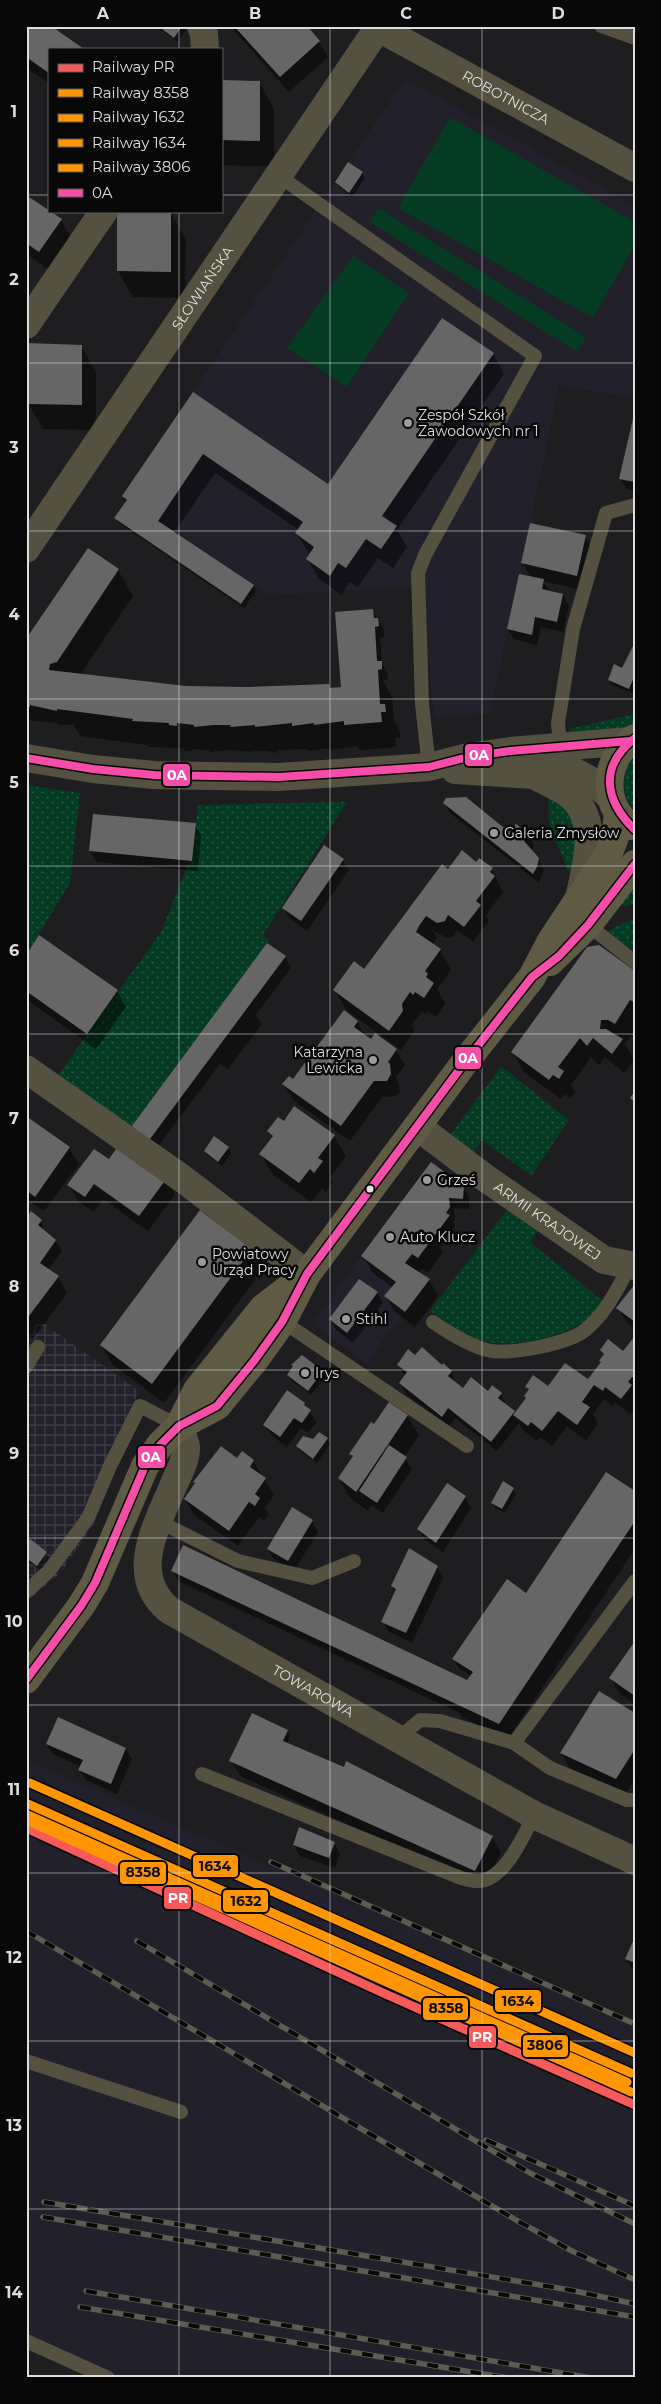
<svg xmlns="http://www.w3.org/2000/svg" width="661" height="2404" font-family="Montserrat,sans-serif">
<defs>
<pattern id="industrial-grid" width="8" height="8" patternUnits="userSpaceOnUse" patternTransform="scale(1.25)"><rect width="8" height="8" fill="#22212b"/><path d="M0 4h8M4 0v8" fill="none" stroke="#424149"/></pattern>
<pattern id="grass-dots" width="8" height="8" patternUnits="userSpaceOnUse" patternTransform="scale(1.25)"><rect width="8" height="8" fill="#043b22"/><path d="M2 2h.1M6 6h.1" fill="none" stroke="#285742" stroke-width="1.8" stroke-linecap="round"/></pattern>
</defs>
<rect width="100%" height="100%" fill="#1e1e21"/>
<path fill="#22212b" d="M405 79 635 205V398L559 386 490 714 434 717 422 586 270 595 122 496Z
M361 1256 396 1282 385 1296 405 1312 385 1337 368 1364 312 1324Z
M26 1760 635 2023V2378H96L26 2340Z"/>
<path fill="url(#industrial-grid)" d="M39 1320 139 1391 81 1513 95 1523 60 1573 26 1602V1333L29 1335Z"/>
<path fill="url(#grass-dots)" d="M635 714V722L623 729 571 738 569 729Z
M635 757V810C620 795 620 773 635 757Z
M26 785 80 793 70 883 26 955Z
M548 793 559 799 579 828 572 871 569 872 549 825Z
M347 802 263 935 269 940 267 943 129 1130 56 1078 161 932 190 860H192L198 805Z
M635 880V903L627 906 614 905Z
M635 918V952L607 931Z
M501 1066 569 1120 531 1176 482 1140 471 1156 446 1141Z
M510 1206 542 1226 530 1242 604 1302C599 1308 594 1315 588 1319 562 1339 503 1351 473 1338 458 1331 444 1320 430 1311Z"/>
<path fill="#043b22" d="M450 117 635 222V245L593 318 398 208Z
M378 208 586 337 577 352 370 222Z
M353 256 409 293 347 387 287 348Z"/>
<path fill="#0007" d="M26 26 49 49V83L26 68Z
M155 26H188L178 42Z
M230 26H305L319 42 328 57 289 92Z
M221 81 259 82 274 109V167L222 165Z
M362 173 365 178 352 197 339 187 336 182Z
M26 196 61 220 72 240 51 271 26 254Z
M171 213 186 239 185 298 133 297 118 271Z
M81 346 96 372V430L43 429 28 403Z
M493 354 504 374 397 530 407 547 393 568 378 558 358 587 349 582 342 595 319 579 307 559 310 555 296 533 299 530 215 473 174 533 253 586 256 591 244 608 119 523 116 518 127 502 123 497 193 394 328 486Z
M635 412V491L627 489 620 479Z
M585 536 594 552 586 591 543 581 549 591 563 595 569 606 563 632 541 627 537 645 514 639 508 629 531 578 523 563Z
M88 550 118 570 133 596 80 675 186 687 246 688 329 685 331 689 342 688 372 610 384 629V637L380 638 382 664 387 673 388 680H383L392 697 394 721 400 731V738H395L396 747 360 750 358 746 330 750 329 748 308 751 307 749 277 750V752L271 753 270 751H253V752L230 750 210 752 209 750 192 749V751H185L184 748 149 747 147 745 80 736 72 722V725H59L58 723 32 721 26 718V641Z
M635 645V686L632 693 612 685 609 680 623 669Z
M444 803 509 833 528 835 534 846 531 850 544 869 539 883 450 813Z
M195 824 201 835 198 871 96 862 90 851Z
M479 859 492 869 503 892 486 915 489 921 473 942 457 930 453 936 447 938 432 930 437 937 432 945 440 950 451 970 437 989 445 1003 436 1017 427 1011 425 1014 422 1011 412 1024 414 1031 401 1050 346 1010 335 990 365 970 409 908 411 909 448 871 476 863Z
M343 860 349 870 307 931 290 919 284 908Z
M39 936 117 991 126 1007 96 1049 26 999V958Z
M285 957 291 968 256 1015 262 1024 228 1069 220 1064 153 1153 136 1141Z
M635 973V1030L626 1043 623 1040 634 1060 624 1073 605 1057 599 1065 591 1057 571 1085 575 1092 570 1098 565 1094 561 1099 524 1072 513 1052Z
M344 1012 357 1022 366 1037 396 1050 405 1065 396 1077 400 1091 396 1096 382 1097 350 1141 293 1100 284 1084 294 1081Z
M26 1118 69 1148 79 1164 44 1211 26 1199Z
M284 1123 334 1136 346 1156 330 1177 333 1182 326 1192 322 1188 311 1202 272 1174 261 1154 273 1138 269 1131Z
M214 1138 229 1148 231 1153 222 1166 208 1156 205 1151Z
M109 1161 166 1179 175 1195 148 1231 103 1199 94 1212 78 1201 69 1185Z
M463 1187 469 1198V1209L454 1208 455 1218 453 1222 455 1226 440 1247 443 1252 428 1273 422 1269 418 1273 429 1280 438 1296 415 1327 395 1312 386 1296 393 1288 372 1272 363 1256Z
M26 1220 41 1221 43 1226 41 1229 56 1241 62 1251 48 1270 58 1277 67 1293 33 1339 26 1335Z
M251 1250 262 1270 164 1403 113 1365 101 1345Z
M635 1286V1329L627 1323 618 1308Z
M377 1292 383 1303 353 1343 336 1330 330 1319Z
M635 1338V1408L630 1414 615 1402 612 1406 604 1399 593 1414 598 1424 586 1440 567 1426 552 1446 540 1437 537 1441 523 1430 519 1423 497 1451 455 1418 449 1426 406 1394 400 1383 405 1376 398 1365 415 1356 451 1372 456 1384 463 1390 501 1394 506 1406 515 1414 527 1398 529 1391 527 1387 548 1388 588 1381 602 1363 604 1356 601 1350 623 1352Z
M302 1356 322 1372 325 1377 311 1395 291 1380 288 1375Z
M304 1404 317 1422 308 1433 301 1428 287 1447 271 1435 265 1425Z
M407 1416 419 1435 404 1457 412 1469 383 1513 371 1505 368 1511 350 1498 339 1478 353 1458 351 1454 374 1426Z
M327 1439 330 1444 317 1463 300 1451 297 1446 313 1441Z
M242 1453 253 1461 274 1495 265 1508 269 1515 264 1521 259 1517 238 1546 194 1515 185 1499 237 1460Z
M513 1489 516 1494 505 1513 495 1508 492 1503Z
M635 1493V1549L508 1739 463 1718 460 1713 178 1581 172 1570 467 1682 471 1676 460 1669 453 1659Z
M465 1497 471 1508 443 1552 425 1540 419 1529Z
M312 1521 318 1532 294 1571 274 1559 268 1549Z
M26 1546 46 1553 49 1558 40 1570 26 1560Z
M437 1567 443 1578 412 1643 389 1632 383 1622 396 1593 392 1586Z
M635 1643V1704L620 1694 611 1678Z
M635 1715V1778L625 1794 570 1768 561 1753Z
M287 1731 290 1736 287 1743 492 1837 501 1852 484 1886 240 1776 231 1760Z
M47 1744 126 1749 132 1759 117 1794 86 1780 80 1770 81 1767 53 1754Z
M334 1843 340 1854 335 1868 300 1856 294 1845Z
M635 1940V1973L626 1959Z"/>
<path fill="#676666" d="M26 26H51L84 49H49V73L26 57Z
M158 26H182L174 38Z
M234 26H307L320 41 280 77Z
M221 80 260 81V141L221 140Z
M348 162 363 172 349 193 335 182Z
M26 195 62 219 39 252 26 243Z
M117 211 171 212V272L117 271Z
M442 318 494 353 382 516 397 526 381 549 366 539 346 568 338 563 330 576 306 559 314 547 295 533 303 522 203 454 158 521 254 585 241 604 114 518 127 500 122 496 193 392 328 484Z
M27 343 82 345V405L27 404Z
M635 410V482L619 479Z
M530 523 586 535 577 576 521 563Z
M88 548 119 569 57 662 50 664 49 670 186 686 246 687 329 684 330 688 341 687 335 612 373 609 374 618H378L379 626 375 627 377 661H382V669L378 670 380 704H385L386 712H381L382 722 344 725V721L314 725V723L292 726V723L255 727V725L230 727 231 725H214L194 727V725L177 723V726L169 725V723L132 721 133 719 57 709V711L30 705V707L26 706V639Z
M519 574 544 579 542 589 563 594 557 622 535 617 532 635 507 629Z
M635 642V675L629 689 608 680 614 664 622 668Z
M466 797 509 832 516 824 529 834 524 841 539 858 537 867 533 874 443 803 446 798Z
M93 814 196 823 192 861 89 851Z
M324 845 344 859 301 921 282 908Z
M462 850 476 862 479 858 493 868 490 872 495 876 476 901 481 905 464 927 448 915 445 921 437 923 426 916 419 926 416 932 441 949 425 971 428 974 426 977 434 983 424 998 415 992 413 995 410 992 402 1004 403 1011 389 1031 333 990 354 961 364 969 442 864 448 869Z
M39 935 118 990 87 1034 26 991V955Z
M267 943 286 956 147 1143 129 1130Z
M599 945 635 971V1003L630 1000 615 1024 608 1020H601L600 1029H606L623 1039 612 1054 593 1038 587 1046 580 1038 558 1067 564 1071 559 1079 553 1075 549 1080 511 1052 587 947Z
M344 1010 358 1021 354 1027 371 1039 375 1033 397 1049 388 1062 390 1064 391 1074 387 1081H374L341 1126 282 1084 289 1076 293 1079Z
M635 1091V1102L630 1098Z
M294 1106 335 1135 318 1158 323 1161 314 1173 310 1169 299 1183 259 1154 273 1136 267 1131 278 1117 284 1121Z
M26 1116 70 1147 35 1197 26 1190Z
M214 1136 229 1147 218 1162 204 1151Z
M119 1145 167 1178 139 1216 94 1184 85 1197 67 1185 94 1149 109 1159Z
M431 1162 464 1186 463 1199 449 1198 450 1207 446 1213 450 1215 418 1258 412 1254 405 1263 430 1279 405 1312 384 1296 396 1282 361 1256Z
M200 1210 252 1249 152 1384 100 1345Z
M31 1211 42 1220 38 1225 56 1240 40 1263 59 1276 26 1320V1218Z
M359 1279 378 1292 347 1333 329 1319Z
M635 1284V1322L616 1308Z
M635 1336V1378L632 1377 628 1382 632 1385 621 1399 605 1387 603 1391 594 1385 582 1402 590 1407 577 1425 558 1411 542 1431 531 1422 528 1426 513 1415 526 1398 524 1396 529 1389 525 1387 533 1375 548 1386 565 1363 588 1379 601 1362 599 1361 604 1354 600 1350 608 1339 623 1351Z
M422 1347 442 1365 443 1363 452 1371 448 1376 463 1388 471 1377 488 1391 492 1385 502 1393 498 1398 515 1411 491 1442 448 1408 442 1417 399 1383 407 1372 397 1365 408 1349 415 1355Z
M302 1355 323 1371 308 1391 287 1375 293 1366 291 1365Z
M287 1390 305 1403 304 1405 311 1410 302 1423 294 1418 280 1437 263 1425Z
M389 1402 408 1415 356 1492 338 1478 353 1456 349 1454 371 1422 374 1424Z
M319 1432 328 1438 313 1459 296 1446 303 1436 313 1439Z
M389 1445 407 1457 377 1503 359 1491Z
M221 1446 237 1458 242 1451 254 1460 250 1467 266 1478 255 1494 260 1498 255 1506 249 1502 229 1531 184 1499 195 1483 193 1482Z
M606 1472 635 1491V1521L499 1724 171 1571 183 1545 467 1680 473 1672 452 1659 507 1579 526 1593Z
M503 1481 514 1488 502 1509 491 1503Z
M447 1483 466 1496 436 1543 417 1529Z
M292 1507 313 1520 288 1561 267 1549Z
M30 1539 47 1552 37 1566 26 1558V1544Z
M409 1548 438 1566 406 1633 381 1622 396 1589 391 1586Z
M635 1641V1696L609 1678Z
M599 1691 635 1713V1749L616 1779 560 1753Z
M252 1713 288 1730 283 1741 344 1767 346 1761 493 1836 475 1871 229 1761Z
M58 1717 126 1748 111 1784 78 1770 83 1760 46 1744Z
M299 1827 335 1842 329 1858 293 1845Z
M635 1937V1963L625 1959Z"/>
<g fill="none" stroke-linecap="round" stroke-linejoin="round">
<path stroke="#555140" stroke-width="14" d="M601 26 635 38
M279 176 535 356 425 555 418 573 422 704 429 767
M560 746 558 723 573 629 606 513 635 505
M588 925 635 962
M279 1319 467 1446
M433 1322C449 1333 471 1347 491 1351 513 1354 566 1344 584 1331 606 1314 617 1289 630 1266
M26 1367 38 1347
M158 1521 238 1561 312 1578 354 1561
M26 1592 49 1571 88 1518 110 1466 140 1406 179 1426
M399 1738 420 1720 440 1721 514 1743 635 1581
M514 1743 550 1768 627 1800H635
M202 1774 461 1878C466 1879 472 1881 477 1881 504 1882 524 1835 534 1815
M26 2061 181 2112
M26 2341 108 2378"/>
<g stroke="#555140" stroke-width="28">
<path d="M201 26 204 34 205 49"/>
<path id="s1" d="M375 26 635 168"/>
<path d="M26 325 104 211"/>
<path id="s2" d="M26 549 378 28"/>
<path d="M26 1069 183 1179 307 1274"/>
<path id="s3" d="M418 1127 484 1177 604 1260 635 1266"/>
<path id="s4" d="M179 1426C181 1433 186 1441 186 1448 186 1461 179 1473 174 1484 157 1525 127 1575 169 1610L534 1815 635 1861"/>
</g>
<path stroke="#555140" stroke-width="28" d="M26 758 93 769 154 775 279 777 429 767 468 757 510 751 630 741
M455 770 533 775 560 769 577 773 590 780 610 796
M533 775C543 780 554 785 564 791 602 815 587 862 579 898"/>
<path stroke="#5f5a43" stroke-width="28" d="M630 826C600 803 604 757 635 738
M550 962 588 925 635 864
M179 1426 197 1390 263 1308 299 1280
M26 1680 81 1606 95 1583 145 1466 160 1445 179 1426 217 1406 254 1361 282 1322 307 1274 465 1062 532 977 551 941 609 853 615 837 618 813"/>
<defs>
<path id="rail" d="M271 1862 635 2024
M26 1931 516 2220 572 2251 635 2280
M137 1941 530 2173 635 2224
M486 2140 635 2206
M44 2202 570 2290 635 2304
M43 2217 635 2317
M86 2291 591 2378
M80 2307 508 2378"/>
</defs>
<use href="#rail" stroke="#5e5b51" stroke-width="5.5"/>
<use href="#rail" stroke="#080809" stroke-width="4" stroke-dasharray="11" stroke-linecap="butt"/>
<defs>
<path id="bus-1" d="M635 738C599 766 604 800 635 830
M26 758 93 769 154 775 279 777 429 767 468 757 510 751 630 741
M26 1680 81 1606 95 1583 145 1466 160 1445 179 1426 217 1406 254 1361 282 1322 307 1274 465 1062 532 977 559 956 588 925 635 864"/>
</defs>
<use href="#bus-1" stroke="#080809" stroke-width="11"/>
<use href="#bus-1" stroke="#f54da8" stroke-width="8"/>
<defs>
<path id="rail-1" d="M26 1828 381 1992 635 2105"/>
<path id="rail-2" d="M26 1820 631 2092"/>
<path id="rail-3" d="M26 1803 631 2073"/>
<path id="rail-4" d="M30 1783 635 2053"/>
<path id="rail-5" d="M26 1814 627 2082"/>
</defs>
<use href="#rail-1" stroke="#080809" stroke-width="12"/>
<use href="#rail-2" stroke="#080809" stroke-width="12"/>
<use href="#rail-3" stroke="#080809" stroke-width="12"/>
<use href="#rail-4" stroke="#080809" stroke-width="12"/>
<use href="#rail-5" stroke="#080809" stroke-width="12"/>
<use href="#rail-1" stroke="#f75a5a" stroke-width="9"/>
<use href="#rail-2" stroke="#ff9500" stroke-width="9"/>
<use href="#rail-3" stroke="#ff9500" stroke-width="9"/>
<use href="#rail-4" stroke="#ff9500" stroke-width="9"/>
<use href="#rail-5" stroke="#ff9500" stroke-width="9"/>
</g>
<path fill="none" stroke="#dedee1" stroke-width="1" stroke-opacity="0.55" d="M179 26V49M330 26V2378M482 26V2378M26 195H49M221 195H635M179 211V2378M26 363H635M26 531H635M26 699H635M26 866H635M26 1034H635M26 1202H635M26 1370H635M26 1538H635M26 1705H635M26 1873H635M26 2041H635M26 2209H635"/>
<g fill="#9b9b9e" stroke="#080809" stroke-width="2">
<circle cx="408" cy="423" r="5"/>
<circle cx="494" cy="833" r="5"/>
<circle cx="373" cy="1060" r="5"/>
<circle cx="427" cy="1180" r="5"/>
<circle cx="390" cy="1237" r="5"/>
<circle cx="202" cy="1262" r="5"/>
<circle cx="346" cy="1319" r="5"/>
<circle cx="305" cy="1373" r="5"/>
</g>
<circle fill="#dedee1" stroke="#080809" stroke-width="2" cx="370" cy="1189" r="4.5"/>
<g text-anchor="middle" stroke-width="5" stroke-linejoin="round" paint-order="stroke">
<g font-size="14" fill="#dedee1" stroke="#080809">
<text dy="5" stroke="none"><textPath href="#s1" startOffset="149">ROBOTNICZA</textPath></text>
<text dy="5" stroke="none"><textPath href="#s2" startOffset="315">SŁOWIAŃSKA</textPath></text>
<text dy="5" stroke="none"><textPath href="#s3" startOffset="160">ARMII KRAJOWEJ</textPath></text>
<text dy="5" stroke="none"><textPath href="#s4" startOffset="364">TOWAROWA</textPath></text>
</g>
<g font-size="14" fill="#dedee1" stroke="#080809" text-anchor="start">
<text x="418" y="420">Zespół Szkół<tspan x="418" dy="16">Zawodowych nr 1</tspan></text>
<text x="504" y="838">Galeria Zmysłów</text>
<text x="363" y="1057" text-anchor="end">Katarzyna<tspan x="363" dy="16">Lewicka</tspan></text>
<text x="437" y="1185">Grześ</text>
<text x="400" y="1242">Auto Klucz</text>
<text x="212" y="1259">Powiatowy<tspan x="212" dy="16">Urząd Pracy</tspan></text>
<text x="356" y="1324">Stihl</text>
<text x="315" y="1378">Irys</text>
</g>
</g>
<g stroke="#080809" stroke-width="2">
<rect x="464" y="743" width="29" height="24" rx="5" fill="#f54da8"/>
<rect x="162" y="763" width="29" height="24" rx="5" fill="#f54da8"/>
<rect x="454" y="1046" width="28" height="24" rx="5" fill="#f54da8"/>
<rect x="137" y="1445" width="29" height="24" rx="5" fill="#f54da8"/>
<rect x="192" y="1854" width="47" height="24" rx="5" fill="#ff9500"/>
<rect x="119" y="1861" width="48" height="24" rx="5" fill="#ff9500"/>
<rect x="163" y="1886" width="29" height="24" rx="5" fill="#f75a5a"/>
<rect x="222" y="1889" width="47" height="24" rx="5" fill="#ff9500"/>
<rect x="494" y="1989" width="48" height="24" rx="5" fill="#ff9500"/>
<rect x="422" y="1997" width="47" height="24" rx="5" fill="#ff9500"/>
<rect x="468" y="2025" width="29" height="24" rx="5" fill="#f75a5a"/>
<rect x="522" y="2034" width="47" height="24" rx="5" fill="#ff9500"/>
</g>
<g font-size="14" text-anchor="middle" font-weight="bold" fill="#fff">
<text x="479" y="760">0A</text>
<text x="177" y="780">0A</text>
<text x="468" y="1063">0A</text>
<text x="151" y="1462">0A</text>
<text x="178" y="1903">PR</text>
<text x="482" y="2042">PR</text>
</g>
<g font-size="14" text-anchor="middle" font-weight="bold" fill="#111">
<text x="215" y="1871">1634</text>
<text x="143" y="1877">8358</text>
<text x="246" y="1906">1632</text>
<text x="518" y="2006">1634</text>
<text x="446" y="2013">8358</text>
<text x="545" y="2050">3806</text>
</g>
<rect width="661" height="2404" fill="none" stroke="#080809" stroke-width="55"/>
<rect x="48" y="48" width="175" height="165" fill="#080809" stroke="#5e5e5f"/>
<rect x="58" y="64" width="25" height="8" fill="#f75a5a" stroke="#5e5e5f"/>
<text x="92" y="72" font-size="15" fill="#dedee1">Railway PR</text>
<rect x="58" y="89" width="25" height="8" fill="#ff9500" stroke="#5e5e5f"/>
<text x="92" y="98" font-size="15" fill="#dedee1">Railway 8358</text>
<rect x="58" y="114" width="25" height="8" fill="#ff9500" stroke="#5e5e5f"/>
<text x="92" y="122" font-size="15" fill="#dedee1">Railway 1632</text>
<rect x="58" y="139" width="25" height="8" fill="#ff9500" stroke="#5e5e5f"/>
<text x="92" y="148" font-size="15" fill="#dedee1">Railway 1634</text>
<rect x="58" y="164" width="25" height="8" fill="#ff9500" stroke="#5e5e5f"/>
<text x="92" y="172" font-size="15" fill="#dedee1">Railway 3806</text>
<rect x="58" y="189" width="25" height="8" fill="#f54da8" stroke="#5e5e5f"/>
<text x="92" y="198" font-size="15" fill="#dedee1">0A</text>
<rect x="28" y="28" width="606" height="2348" fill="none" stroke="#dedee1" stroke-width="2"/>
<g font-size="16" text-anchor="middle" font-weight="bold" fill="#dedee1">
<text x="103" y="19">A</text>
<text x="255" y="19">B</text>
<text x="406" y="19">C</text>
<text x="558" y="19">D</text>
<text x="14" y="117">1</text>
<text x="14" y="285">2</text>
<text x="14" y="453">3</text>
<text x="14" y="620">4</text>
<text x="14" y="788">5</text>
<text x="14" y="956">6</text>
<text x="14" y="1124">7</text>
<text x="14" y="1292">8</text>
<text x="14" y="1459">9</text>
<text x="14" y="1627">10</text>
<text x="14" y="1795">11</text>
<text x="14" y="1963">12</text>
<text x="14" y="2131">13</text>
<text x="14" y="2298">14</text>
</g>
</svg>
